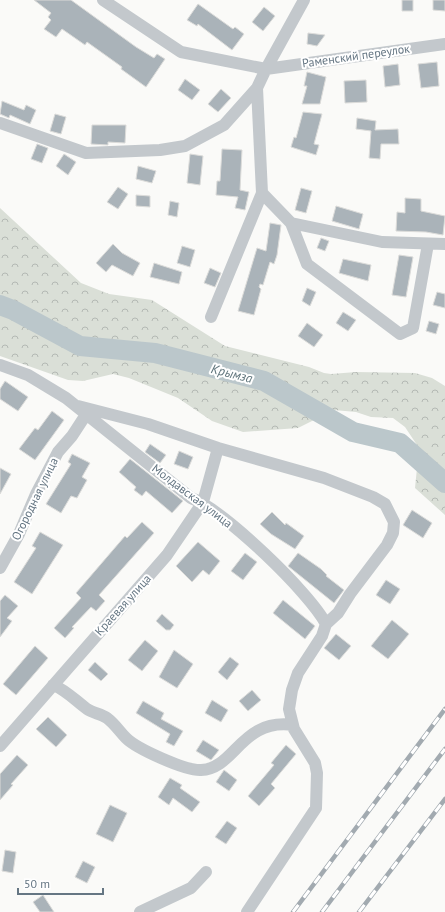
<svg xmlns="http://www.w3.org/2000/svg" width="445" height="912" font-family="'PT Sans',sans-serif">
<defs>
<pattern id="forest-crowns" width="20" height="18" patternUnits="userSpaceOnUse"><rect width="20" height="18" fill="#dadfd7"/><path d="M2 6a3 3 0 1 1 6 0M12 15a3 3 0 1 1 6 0" fill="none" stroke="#b4b9b4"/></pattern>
</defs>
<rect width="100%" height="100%" fill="#fafaf8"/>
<path fill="url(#forest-crowns)" d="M0 208 81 283 109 294 152 300 225 346 309 367 324 373 331 374 356 372 415 373 432 378 445 386V515L415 488 419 448 405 427 393 418 371 417 356 412 334 410 298 428 243 432 212 421 178 398 129 378 113 374 83 381 68 380 0 356Z"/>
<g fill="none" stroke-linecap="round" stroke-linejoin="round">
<path stroke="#bbc7cb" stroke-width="20" d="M0 305 13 310 80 346 155 353 264 381 353 432 400 443 445 483"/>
</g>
<path fill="#aab3b9" stroke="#dcdcda" d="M34 0H71L136 47 154 58 157 54 165 59 146 87 121 69 122 67 87 42 85 45 62 29 56 37 44 29 51 20 48 17 51 13Z
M402 0H413V11H402Z
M433 0H445V11L433 10Z
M198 4 233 29 235 27 244 34 232 50 198 24 197 26 187 20Z
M264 7 275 16 263 31 252 22Z
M308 33 325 35 317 46 307 44Z
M437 62 439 86 421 88 418 64Z
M398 64 400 85 385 87 383 66Z
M307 72 326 77 320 104H302L307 86H304Z
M185 79 200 90 192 100 178 90Z
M366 80 367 102 345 103 344 81Z
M221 89 231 98 218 112 208 104Z
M2 101 24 110 26 105 36 110 30 124 10 115 9 118 0 114Z
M303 112 322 114 314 144 319 145 316 155 291 147 294 137 296 138Z
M55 114 66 117 61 134 50 131Z
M357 118 376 121 375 130 398 129 399 144H381L380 159 369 158 371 131 356 129Z
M92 125H126L125 143 108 142V145L91 144Z
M37 144 48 148 42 163 31 159Z
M222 149 242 150 240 190 249 192 245 210 235 208 238 197 216 195 217 181H220Z
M64 154 76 162 68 175 56 166Z
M190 154 203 156 200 185 187 183Z
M138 166 156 171 152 183 136 179Z
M118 187 128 194 118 209 107 202Z
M301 188 312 191 306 213 295 210Z
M136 195 150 196V207L136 206Z
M405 198 421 199V211L445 216 443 235 426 232 396 231 397 212 405 213Z
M170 201 179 203 177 217 168 215Z
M336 206 363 214 359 229 332 221Z
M270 223 281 225 277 255 274 264 270 262 263 285 260 284 259 287 261 289 254 315 238 311 257 248 266 251Z
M321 238 329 241 325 251 317 248Z
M113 244 122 253 140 263 133 276 112 265 106 272 96 263Z
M182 246 195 250 190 267 177 263Z
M399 255 413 257 406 297 392 295Z
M343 259 371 265 368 281 339 273Z
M154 263 182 272 179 284 150 277Z
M210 268 221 273 215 287 204 283Z
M307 288 316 292 310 306 302 301Z
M437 292 445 294V308L433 305Z
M343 312 356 320 348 331 336 323Z
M429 321 439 324 436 334 426 331Z
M307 323 323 335 314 347 298 336Z
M5 381 28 397 18 411 0 399V389Z
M52 411 64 420 35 460 19 449 35 428 38 430Z
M150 444 166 455 160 463 145 452Z
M179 451 193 457 188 469 174 464Z
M72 454 90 463 82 477 87 480 77 498 71 496 61 513 46 504 71 464 68 462Z
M130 459 183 501 172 513 146 491 142 496 134 490 136 487 119 472Z
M0 468 11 474 0 494Z
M412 510 432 523 423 538 403 525Z
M272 512 285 525 286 523 304 536 295 549 271 534 260 524Z
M142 522 154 533 99 595 105 601 96 611 91 607 72 627 74 628 65 638 54 628 81 598 76 593 125 536 127 538Z
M40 532 63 545 32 594 14 582 36 548 32 546Z
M198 542 220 561 209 575 203 570 192 582 176 566Z
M245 553 257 562 243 580 231 571Z
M298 553 321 569 327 575 326 576 344 590 334 603 288 566Z
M386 580 400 589 390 604 376 595Z
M5 595 18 606 7 618 12 621 0 637V601Z
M283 600 315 626 305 639 273 613Z
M162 614 174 625 170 630H166L156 621Z
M392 620 409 634 388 659 371 646Z
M336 634 351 646 339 660 324 648Z
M145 640 158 651 142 671 128 660Z
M35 646 48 658 16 695 3 684Z
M174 650 193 664 177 688 159 677Z
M230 657 239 664 227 680 218 672Z
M95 662 108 674 101 681 88 670Z
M252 690 261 700 248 711 239 701Z
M212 700 228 710 221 722 205 713Z
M143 701 164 713 161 719 183 731 174 746 166 742 170 734 136 713Z
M48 717 67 735 56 747 36 729Z
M203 740 219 750 211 760 196 751Z
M286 745 296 754 271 784 275 788 259 806 248 796 274 765 271 763Z
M17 755 28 765 11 784 13 785 0 800V774Z
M224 770 237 780 229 791 216 782Z
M170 778 182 785 180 788 200 802 192 812 173 798 169 805 158 797Z
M110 805 127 813 113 842 96 834Z
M227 821 237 828 226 844 215 837Z
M5 850 16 852 13 873 2 871Z
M83 861 95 867 87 883 75 877Z
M43 895 54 912H40L33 902Z"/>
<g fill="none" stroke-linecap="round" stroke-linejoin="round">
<path stroke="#c3c8cc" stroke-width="12" d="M103 0 181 52 266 69 257 88 262 193 211 317
M266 69 445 44
M266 69 304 0
M0 123 86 153 160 150 185 146 224 125 257 88
M262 193 291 223 382 242 445 244
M291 223 307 264 400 334 413 328 428 244
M0 365 28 375 66 398 191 498C224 510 310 593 326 624
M78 406 148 424 218 448 324 478 373 497 385 504 394 522 393 533 387 545 350 594 338 613 326 624 322 636 298 673 292 690 289 709 294 729 315 763 317 773 316 808 247 912
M0 568 19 534 36 494 58 452 72 436 87 413
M53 685C66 690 76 701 87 709 93 713 101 714 107 718 115 724 119 731 126 738 137 749 186 771 201 770 235 769 241 718 293 725
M0 746 167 555 203 502 218 448
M140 912 191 888 206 872"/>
<defs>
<path id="rail" d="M293 912 445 709
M322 912 445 749
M359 912 445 799"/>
</defs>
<use href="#rail" stroke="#a2aab0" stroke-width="4.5"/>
<use href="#rail" stroke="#fff" stroke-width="3" stroke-dasharray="9" stroke-linecap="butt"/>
</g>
<g text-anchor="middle" stroke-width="4" stroke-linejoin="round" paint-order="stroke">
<g font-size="12" fill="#657683" stroke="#fff">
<text transform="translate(356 56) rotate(-8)" y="4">Раменский переулок</text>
<text transform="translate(192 496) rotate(37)" y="4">Молдавская улица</text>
<text transform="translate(35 499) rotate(-64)" y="4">Огородная улица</text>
<text transform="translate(123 605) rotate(-48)" y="4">Краевая улица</text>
</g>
<g font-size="13" font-style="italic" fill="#60757c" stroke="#fff">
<text transform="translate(232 373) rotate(14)" y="5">Крымза</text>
</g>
</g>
<path d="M18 888v6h85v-6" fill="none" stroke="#657683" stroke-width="2"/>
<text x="24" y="888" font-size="12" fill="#657683" stroke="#ffffff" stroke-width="3" paint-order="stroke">50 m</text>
</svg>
